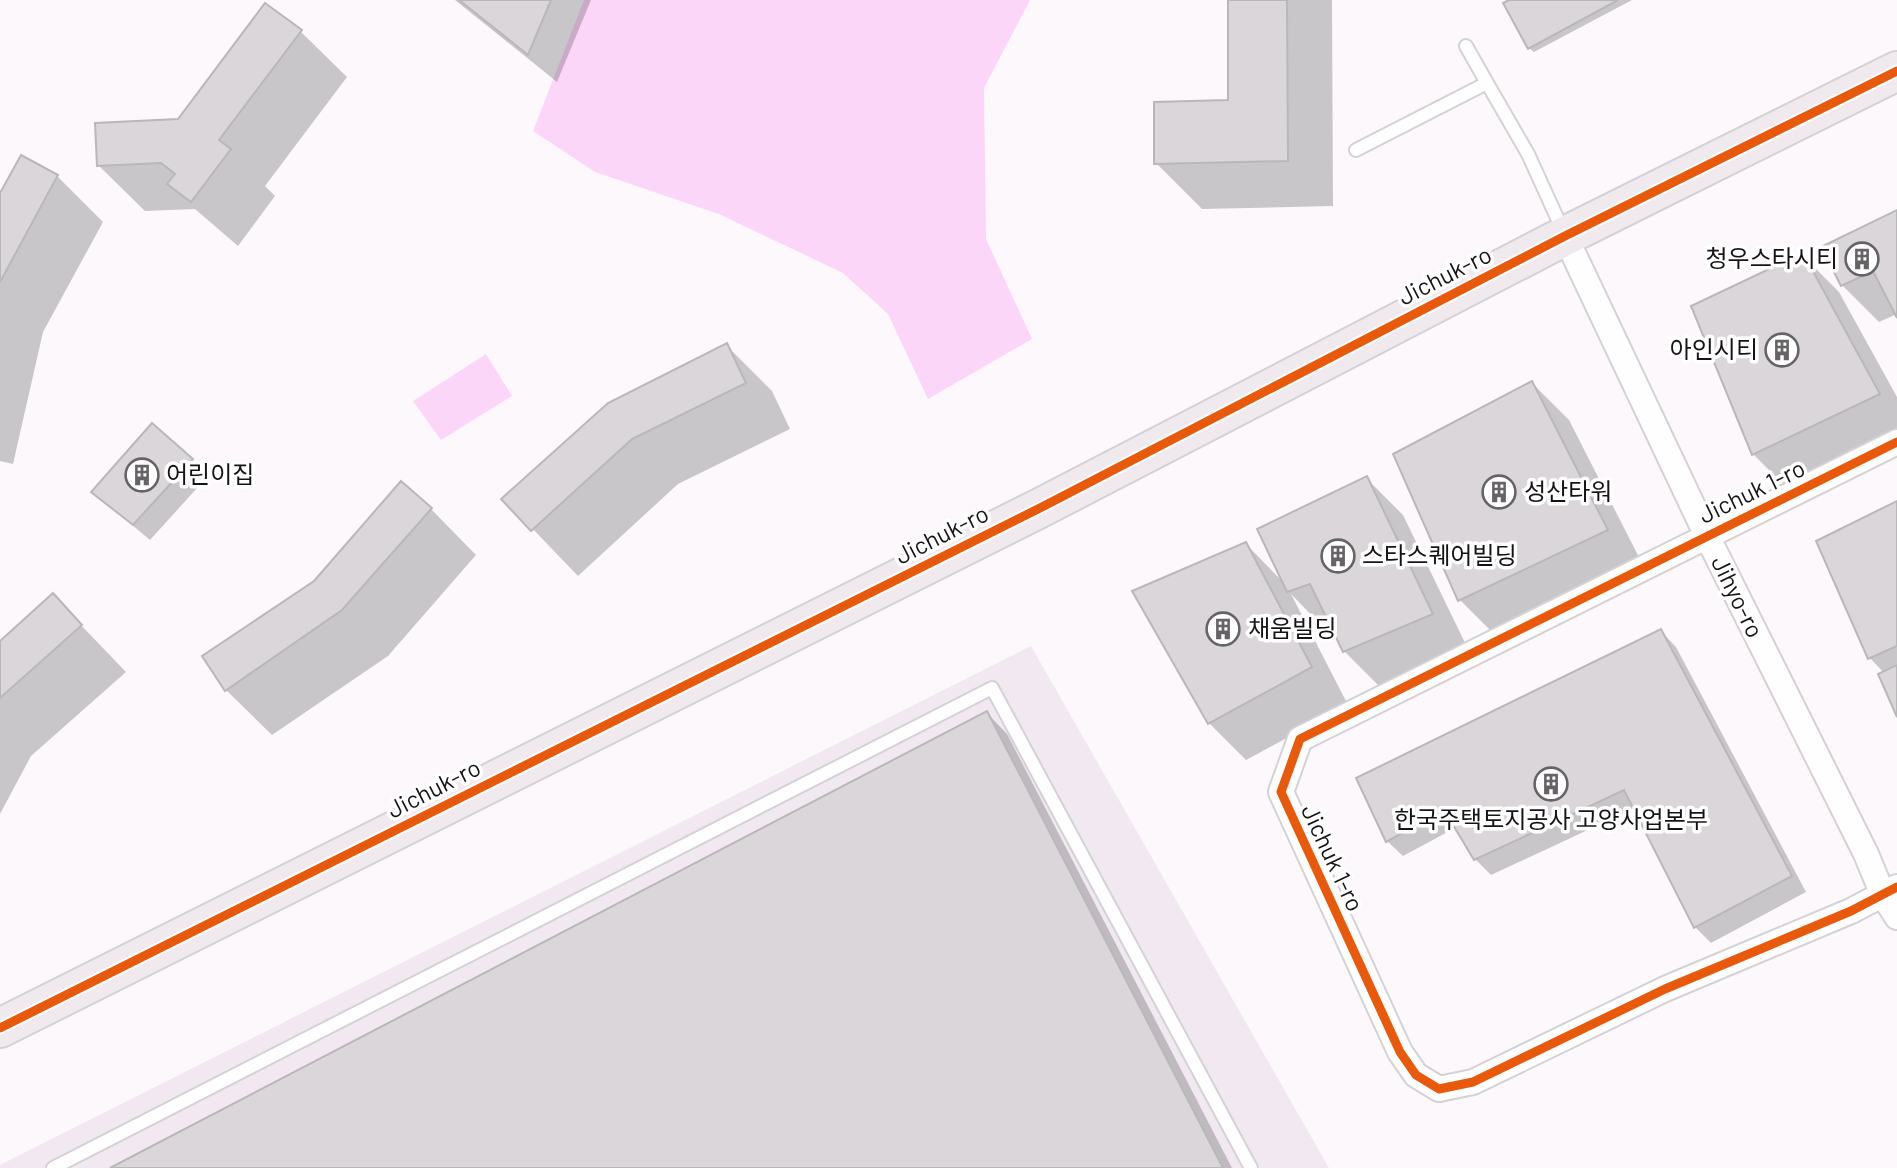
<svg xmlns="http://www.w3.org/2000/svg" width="1897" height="1168" font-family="Barlow,'Noto Sans KR',sans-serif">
<rect width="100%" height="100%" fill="#fcf8fc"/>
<path fill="#f1e8f1" d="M1031 646 1329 1168H0V1165Z"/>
<path fill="#fcd6f9" d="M584 0H1030L984 88 986 239 1032 339 928 399 888 314 843 273 719 214 595 172 533 131Z
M486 354 512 396 441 440 413 401Z"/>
<path fill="#0003" d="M455 0H591L557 82Z
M1230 0H1332L1333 206 1202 209 1156 163 1230 101Z
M1513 0H1632L1534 52 1529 48Z
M266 5 301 32 347 77 265 186 275 196 238 246 195 209 145 211 99 166 179 121Z
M57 176 103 222 43 332 13 464 0 461V197Z
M1897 212V314L1879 322 1842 285Z
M1802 255 1839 292 1897 397V440L1790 491 1753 454Z
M726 345 772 391 790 429 678 484 578 576 504 499Z
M1532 383 1569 420 1644 567 1497 637 1460 600Z
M192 460 208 476 150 540 93 492Z
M1366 478 1403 515 1469 651 1381 688 1344 651 1332 626 1325 629 1291 594 1348 705 1246 760 1209 723 1246 544 1283 582Z
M1897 503V713L1884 673 1870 658 1819 542Z
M431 509 476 555 388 656 272 735 226 690Z
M53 596 126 672 31 756 0 814V644Z
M1661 631 1676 647 1806 892 1711 943 1695 927 1635 808 1491 875 1475 859 1457 827 1403 856 1387 841Z
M987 713 1007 734 1232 1168H114Z"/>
<path fill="#dad6d9" stroke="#bab7b9" stroke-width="2" d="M459 0H551L528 55Z
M1228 0H1287L1288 161 1154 164V102L1228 100Z
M1509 0H1618L1528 49 1503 3Z
M265 3 302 30 219 140 231 149 191 202 167 184 175 174 161 163 97 166 95 123 178 119Z
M21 155 58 175 0 282V193Z
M1897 210V318L1873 271 1841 286 1821 247Z
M1803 253 1880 394 1752 455 1691 306Z
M727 343 746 383 632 439 531 531 501 499 608 403Z
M1532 381 1608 530 1458 601 1393 454Z
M152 423 193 459 133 525 91 492Z
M1367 476 1433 614 1343 652 1310 584 1287 592 1257 529Z
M401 481 432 508 342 610 225 691 202 656 314 581Z
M1897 501V646L1868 659 1816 541Z
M1246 542 1312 667 1208 724 1132 591Z
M53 593 82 625 0 698V641Z
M1661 629 1792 876 1694 928 1624 790 1474 860 1444 810 1386 842 1356 778Z
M1897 665V717L1878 674Z
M987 711 1223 1168H110Z"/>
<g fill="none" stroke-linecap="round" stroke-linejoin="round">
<defs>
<path id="service" d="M1466 46 1487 83
M1356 150 1487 83 1528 154 1564 233
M53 1168 992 688 1251 1168"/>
<path id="minor" d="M1565 236 1707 536 1866 854 1883 895 1897 917
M1897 442 1300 739 1281 792 1400 1052 1416 1075 1439 1089 1473 1082 1665 989 1851 911 1897 887"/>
<path id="primary" d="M0 1028 1040 508 1565 236 1897 71"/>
</defs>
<use href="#service" stroke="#d4d2d4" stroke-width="16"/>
<use href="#minor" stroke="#d4d2d4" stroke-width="28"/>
<use href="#primary" stroke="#d4d2d4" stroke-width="42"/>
<use href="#service" stroke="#fffeff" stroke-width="12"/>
<use href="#minor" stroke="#fffeff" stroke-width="24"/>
<use href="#primary" stroke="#f0eaef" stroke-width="38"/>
<defs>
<path id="cycleway" d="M1897 442 1300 739 1281 792 1400 1052 1416 1075 1439 1089 1473 1082 1665 989 1851 911 1897 887
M0 1028 1040 508 1565 236 1897 71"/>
</defs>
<use href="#cycleway" stroke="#fff" stroke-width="13"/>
<use href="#cycleway" stroke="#e8590c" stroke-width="9"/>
</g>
<defs>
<symbol id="building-ring" viewBox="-11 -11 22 22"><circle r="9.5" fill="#fff" stroke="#666366" stroke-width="1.5"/><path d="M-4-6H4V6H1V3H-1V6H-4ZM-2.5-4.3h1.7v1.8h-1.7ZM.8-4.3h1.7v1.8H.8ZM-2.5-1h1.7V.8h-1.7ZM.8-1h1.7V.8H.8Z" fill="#666366"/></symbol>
</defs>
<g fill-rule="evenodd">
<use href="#building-ring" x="1843" y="240" width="38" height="38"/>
<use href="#building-ring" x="1763" y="331" width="38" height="38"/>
<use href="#building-ring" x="123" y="456" width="38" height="38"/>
<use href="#building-ring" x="1480" y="473" width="38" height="38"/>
<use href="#building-ring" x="1319" y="537" width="38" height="38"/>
<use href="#building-ring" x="1204" y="610" width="38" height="38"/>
<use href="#building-ring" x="1532" y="765" width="38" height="38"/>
</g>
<g text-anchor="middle" stroke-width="7" stroke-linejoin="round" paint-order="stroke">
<g font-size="24" fill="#161316" stroke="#fff" text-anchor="start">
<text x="1838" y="267" text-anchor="end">청우스타시티</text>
<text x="1758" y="358" text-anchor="end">아인시티</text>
<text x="166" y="483">어린이집</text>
<text x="1524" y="500">성산타워</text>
<text x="1362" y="564">스타스퀘어빌딩</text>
<text x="1248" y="637">채움빌딩</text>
<text x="1551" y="828" text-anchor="middle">한국주택토지공사 고양사업본부</text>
</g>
<g font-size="24" fill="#161316" stroke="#fff">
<text transform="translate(1445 276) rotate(-27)" y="8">Jichuk-ro</text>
<text transform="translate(1752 492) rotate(-26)" y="8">Jichuk 1-ro</text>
<text transform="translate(942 535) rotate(-27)" y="8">Jichuk-ro</text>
<text transform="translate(1737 597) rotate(64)" y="8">Jihyo-ro</text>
<text transform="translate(434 789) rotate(-27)" y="8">Jichuk-ro</text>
<text transform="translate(1332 858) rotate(65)" y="8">Jichuk 1-ro</text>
</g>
</g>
</svg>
